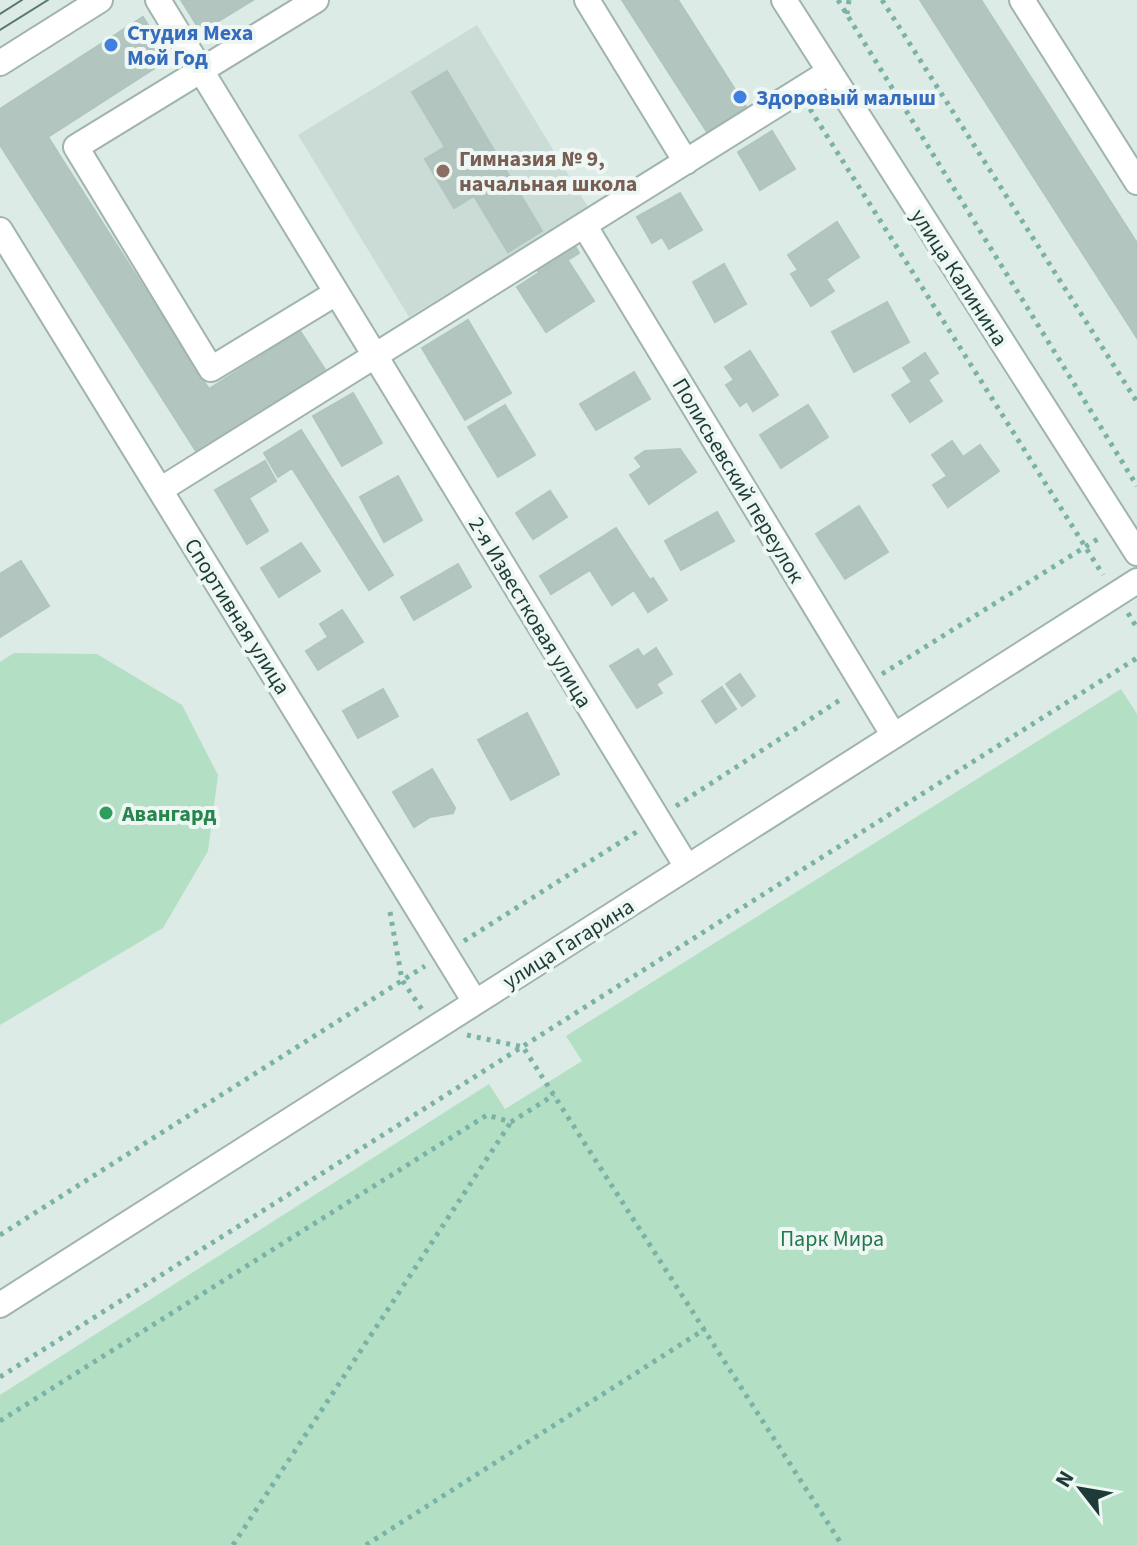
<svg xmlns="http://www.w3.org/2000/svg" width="1137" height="1545" font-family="'Source Sans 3',sans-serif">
<rect width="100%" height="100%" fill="#ddebe6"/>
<path fill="#cbdbd5" d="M477 25 588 207 409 317 298 135Z"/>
<path fill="#b3dfc4" d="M14 653 97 654 182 705 218 775 208 851 163 928 0 1025V662Z
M1121 689 1137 714V1545H0V1395L489 1084 505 1109 582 1061 566 1036Z"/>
<path fill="#b2c6bf" stroke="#afc5be" stroke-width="2" d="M181 0H253L201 32Z
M622 0H678L748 110 709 135Z
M920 0H981L1041 93 1137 243V338Z
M143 17 169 59 48 137 107 230 70 254 0 145V109Z
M447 71 542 231 508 252 474 196 454 208 425 159 445 147 412 92Z
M772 131 795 169 760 190 738 152Z
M680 193 702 230 669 249 662 237 652 243 637 217Z
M837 222 859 257 826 279 834 291 811 306 791 274 798 270 788 255Z
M107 230 209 389 300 331 326 371 198 454 70 254Z
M571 239 579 253 568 260 565 256 539 273 533 263Z
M565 256 594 301 546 332 517 287Z
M724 264 746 304 715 322 693 282Z
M887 302 909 342 854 372 832 332Z
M468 320 511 393 465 420 422 348Z
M750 351 778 395 753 411 747 401 740 406 726 385 734 380 725 367Z
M925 353 938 373 928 380 942 401 910 422 892 395 912 382 903 368Z
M634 372 650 399 596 430 580 404Z
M353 393 382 443 342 466 313 416Z
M505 405 535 455 498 477 468 427Z
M808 405 828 437 781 468 760 435Z
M301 430 393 575 369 590 292 468 278 477 264 453Z
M952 441 963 457 980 445 999 471 948 507 933 485 947 476 932 455Z
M680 449 696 472 649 504 630 475 642 467 635 458 645 451Z
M265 461 276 481 249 498 268 531 247 544 215 490Z
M398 476 422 520 384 542 360 497Z
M550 491 567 517 533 539 516 513Z
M859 506 888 552 845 579 816 534Z
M717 512 734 541 681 570 665 541Z
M616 528 650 580 653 578 667 600 648 612 634 590 612 605 590 570 551 594 540 576Z
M301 543 320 571 279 597 261 568Z
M21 561 49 606 0 637V574Z
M458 564 471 587 414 620 401 597Z
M342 610 363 642 318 670 306 651 328 637 320 624Z
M656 648 672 674 656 684 662 693 637 708 610 666 638 649 643 657Z
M740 674 755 696 742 706 726 684Z
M722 687 736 709 716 723 702 701Z
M383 689 398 716 358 738 343 711Z
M527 713 559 774 511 800 478 740Z
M432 769 455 808 453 813 430 817 414 827 393 792Z"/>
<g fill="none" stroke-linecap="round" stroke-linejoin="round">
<defs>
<path id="minor" d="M158 0 687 867
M316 0 76 147 211 369 336 293
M587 0 686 162
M784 0 1137 553
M1022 0 1137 182
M0 63 100 0
M584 225 894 736
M0 230 475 1002
M160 490 829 72
M0 1305 1137 581"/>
</defs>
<use href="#minor" stroke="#a0b3ae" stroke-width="28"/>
<path stroke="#7ab2a6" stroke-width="5" stroke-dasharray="4 6" stroke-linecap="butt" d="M838 0 1137 486
M882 0 1137 402
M847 14 849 0
M810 109 1103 575
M1128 613 1137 628
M882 674 1101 537
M676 806 843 698
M390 912 402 980 423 1011
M464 941 638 831
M467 1035 523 1047 842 1545
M0 1235 425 966
M0 1377 1137 658
M0 1421 487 1115 511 1122 554 1095
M233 1545 511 1122
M366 1545 705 1329"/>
<use href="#minor" stroke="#fff" stroke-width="24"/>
<path stroke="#577872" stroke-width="2" d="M0 14 22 0
M0 30 48 0"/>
</g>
<g fill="#3f7fe0" stroke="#eef7f3" stroke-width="3">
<circle cx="111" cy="45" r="8"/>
<circle cx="740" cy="97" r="8"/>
</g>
<circle fill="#8d6e63" stroke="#eef7f3" stroke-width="3" cx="443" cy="171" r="8"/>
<circle fill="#2e9e5b" stroke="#eef7f3" stroke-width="3" cx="106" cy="813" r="8"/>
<g text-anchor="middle" stroke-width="8" stroke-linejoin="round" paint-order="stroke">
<g font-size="22" font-weight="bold" fill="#366cbe" stroke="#eef7f3" text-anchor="start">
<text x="127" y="40">Студия Меха<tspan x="127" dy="25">Мой Год</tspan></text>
<text x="756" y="105">Здоровый малыш</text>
</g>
<g font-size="22" font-weight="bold" fill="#785e54" stroke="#eef7f3" text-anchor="start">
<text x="459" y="166">Гимназия № 9,<tspan x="459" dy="25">начальная школа</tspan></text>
</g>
<g font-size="22" fill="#1d3c37" stroke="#eef7f3">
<text transform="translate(960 277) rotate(57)" y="8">улица Калинина</text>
<text transform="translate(739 480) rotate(59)" y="8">Полисьевский переулок</text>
<text transform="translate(531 612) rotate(59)" y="8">2-я Известковая улица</text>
<text transform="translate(238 616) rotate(58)" y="8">Спортивная улица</text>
<text transform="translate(568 943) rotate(-32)" y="8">улица Гагарина</text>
</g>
<g font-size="22" font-weight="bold" fill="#27864d" stroke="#eef7f3" text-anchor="start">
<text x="122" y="821">Авангард</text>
</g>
<g font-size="22" fill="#24764c" stroke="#eef7f3">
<text x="832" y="1246">Парк Мира</text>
</g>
</g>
<g transform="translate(1081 1489) rotate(301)" stroke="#eef7f3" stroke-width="6" paint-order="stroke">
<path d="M0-6L14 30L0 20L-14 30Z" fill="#1d3c37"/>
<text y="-12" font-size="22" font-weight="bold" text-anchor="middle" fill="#1d3c37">N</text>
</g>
</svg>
